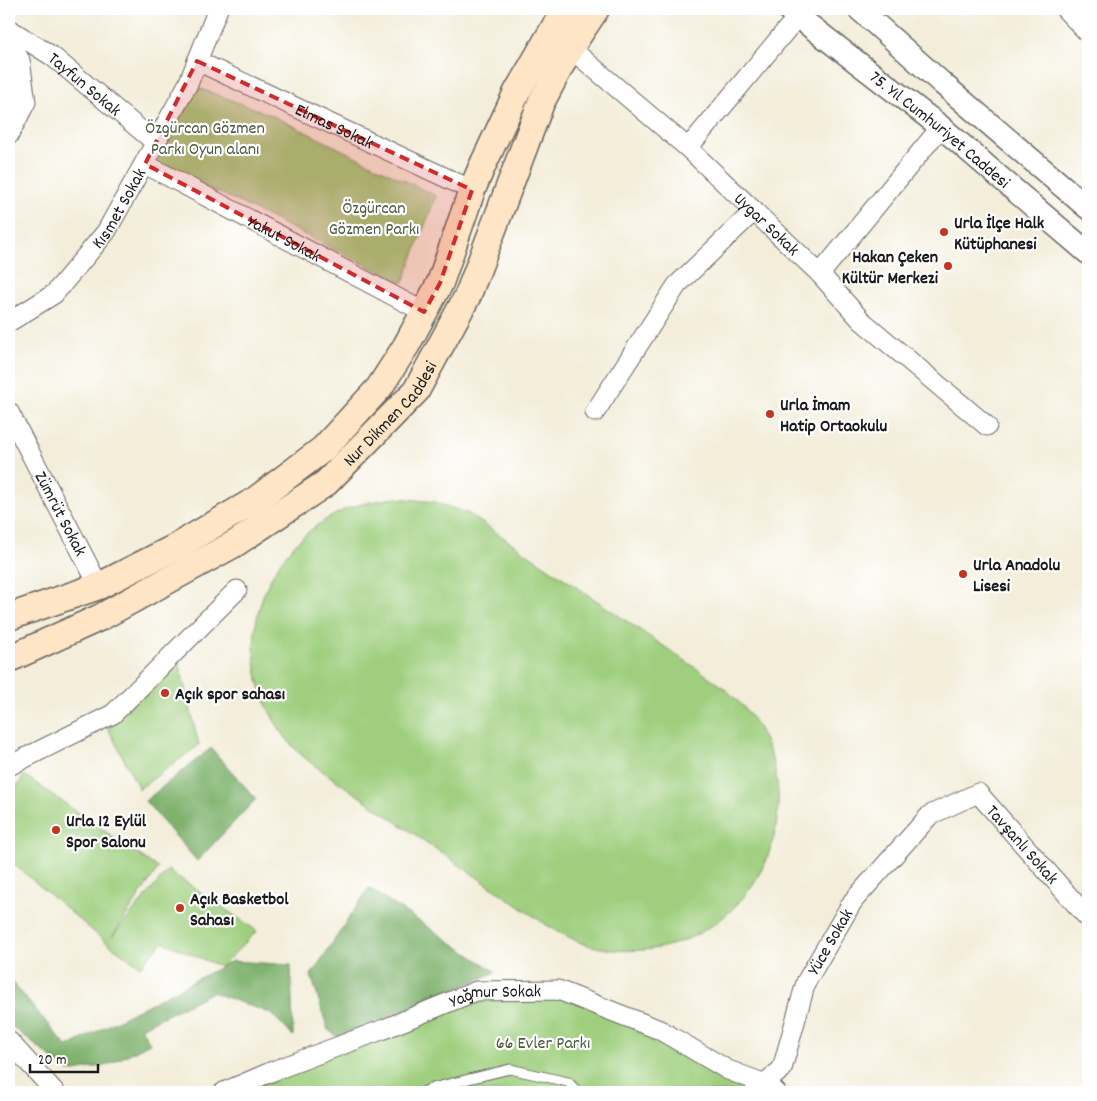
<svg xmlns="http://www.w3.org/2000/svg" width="1097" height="1101" font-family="Dekko,sans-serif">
<rect width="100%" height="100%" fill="#fff"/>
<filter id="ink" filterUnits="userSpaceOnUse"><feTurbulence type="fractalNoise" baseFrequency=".02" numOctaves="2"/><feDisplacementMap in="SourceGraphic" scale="10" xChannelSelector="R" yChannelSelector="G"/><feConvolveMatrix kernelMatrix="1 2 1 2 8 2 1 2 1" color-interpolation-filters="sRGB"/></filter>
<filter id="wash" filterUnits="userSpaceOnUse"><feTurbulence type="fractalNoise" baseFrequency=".0096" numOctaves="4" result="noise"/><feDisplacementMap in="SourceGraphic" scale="20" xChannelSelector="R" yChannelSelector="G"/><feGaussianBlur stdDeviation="1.12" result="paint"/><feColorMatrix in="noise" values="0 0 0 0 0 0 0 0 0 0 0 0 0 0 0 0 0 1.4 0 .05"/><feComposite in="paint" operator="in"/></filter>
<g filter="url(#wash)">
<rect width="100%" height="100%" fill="#f3edd9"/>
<path fill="#9fcf7e" stroke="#5e764d" d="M188 84 269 114 436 196 403 283 218 192 145 164Z
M397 498 435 502 469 514 715 681C730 693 744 705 754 721 810 806 764 920 667 946 639 953 609 952 581 943 570 938 559 932 548 926L318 768C308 761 298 753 290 743 226 666 251 553 342 511 360 503 379 500 397 498Z
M178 659 199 745 139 789 108 728Z
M24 775 158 868 112 937 168 870 257 931 221 967 163 942 140 966 107 943 9 860V800Z
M558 990 728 1070 754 1092H224L476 991Z"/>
<path fill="#7fb26d" stroke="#4e6744" d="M211 748 256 799 197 861 145 801Z
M369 888 496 972 338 1037 328 1030 311 975Z
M232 961 291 965 293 1036 272 1014 212 992 141 1028 150 1043 108 1065 69 1072 9 1024V978L67 1047Z"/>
</g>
<g filter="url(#ink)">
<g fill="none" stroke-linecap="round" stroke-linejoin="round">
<defs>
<path id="service" d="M423 1092 436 1087 510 1069 568 1082 578 1092"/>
<g id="minor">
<path d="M1065 9 1088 33"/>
<path id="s1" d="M9 29 52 56 156 143"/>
<path d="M9 43 20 60 26 102 9 135"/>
<path id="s2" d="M570 48 688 148 820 274 861 320 987 426"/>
<path id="s3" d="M197 61 472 190"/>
<path d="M688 148 798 16"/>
<path id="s4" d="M145 164 424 312"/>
<path d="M820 274 941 127"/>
<path id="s5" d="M9 322 54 294 106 232 188 84 218 9"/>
<path id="s6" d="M9 412 99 586"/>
<path d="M595 412 677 285 754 211"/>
<path d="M9 766 113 714 237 590"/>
<path d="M9 1041 55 1092"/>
<path id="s7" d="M755 1091 782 1069 806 982 853 901 930 815 978 793 1088 918"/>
<path id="s8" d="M224 1092 273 1071 384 1029 476 991 558 990 660 1030 728 1070 763 1083 776 1092"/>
</g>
<g id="tertiary">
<path id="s9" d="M788 9 941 127 1088 253"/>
<path d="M859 9 944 85 1088 208"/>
</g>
<g id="secondary">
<path d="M9 617 99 586 174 548 254 501 323 449 379 388 406 346 440 283 472 190 481 169 517 92 565 9"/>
<path id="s10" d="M9 659 101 617 236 543 326 483 416 391 468 295 541 103 570 48 596 9"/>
</g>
</defs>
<use href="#service" stroke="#67655e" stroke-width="11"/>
<use href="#minor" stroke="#67655e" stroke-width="21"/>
<use href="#tertiary" stroke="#67655e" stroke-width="25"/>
<use href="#secondary" stroke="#67655e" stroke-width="29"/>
<use href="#service" stroke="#fff" stroke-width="9"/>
<use href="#minor" stroke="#fff" stroke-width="19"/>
<use href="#tertiary" stroke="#fff" stroke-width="22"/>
<use href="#secondary" stroke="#fde5c5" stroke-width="26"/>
</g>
</g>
<path fill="#d62828" fill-opacity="0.2" stroke="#d62828" stroke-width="4" stroke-dasharray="10 6" stroke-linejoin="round" d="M197 61 472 190 440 283 424 312 145 164Z"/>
<g fill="#c8321e" stroke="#fff" stroke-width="2">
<circle cx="944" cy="232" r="5"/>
<circle cx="948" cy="266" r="5"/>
<circle cx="770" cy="414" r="5"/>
<circle cx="963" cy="574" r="5"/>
<circle cx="165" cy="693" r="5"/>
<circle cx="56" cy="830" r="5"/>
<circle cx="180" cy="908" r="5"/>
</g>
<g text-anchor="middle" stroke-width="4.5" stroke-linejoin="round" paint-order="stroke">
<g font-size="18" fill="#1c1c1c" stroke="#fff">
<text dy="6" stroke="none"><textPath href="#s1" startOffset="94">Tayfun Sokak</textPath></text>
<text dy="6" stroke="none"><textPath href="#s3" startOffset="152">Elmas Sokak</textPath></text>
<text dy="6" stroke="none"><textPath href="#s9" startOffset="194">75. Yıl Cumhuriyet Caddesi</textPath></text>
<text dy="6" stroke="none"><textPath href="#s5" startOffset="161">Kısmet Sokak</textPath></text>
<text dy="6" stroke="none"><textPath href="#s2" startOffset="264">Uygar Sokak</textPath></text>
<text dy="6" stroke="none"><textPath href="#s4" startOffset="158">Yakut Sokak</textPath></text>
<text dy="6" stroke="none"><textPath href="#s10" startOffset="458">Nur Dikmen Caddesi</textPath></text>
<text dy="6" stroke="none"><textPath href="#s6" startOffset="114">Zümrüt Sokak</textPath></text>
<text dy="6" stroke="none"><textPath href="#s7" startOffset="455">Tavşanlı Sokak</textPath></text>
<text dy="6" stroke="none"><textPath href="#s7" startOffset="172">Yüce Sokak</textPath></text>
<text dy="6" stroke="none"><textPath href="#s8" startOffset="290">Yağmur Sokak</textPath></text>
</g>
<g font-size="18" fill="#4a5b3e" stroke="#fff">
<text x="205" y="133">Özgürcan Gözmen<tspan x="205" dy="21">Parkı Oyun alanı</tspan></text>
<text x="374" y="213">Özgürcan<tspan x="374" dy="21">Gözmen Parkı</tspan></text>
<text x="543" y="1048">66 Evler Parkı</text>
</g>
<g font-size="18" font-weight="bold" fill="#1c1c1c" stroke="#fff" text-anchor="start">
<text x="954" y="228">Urla İlçe Halk<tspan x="954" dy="21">Kütüphanesi</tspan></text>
<text x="938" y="262" text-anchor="end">Hakan Çeken<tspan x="938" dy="21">Kültür Merkezi</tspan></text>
<text x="780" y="410">Urla İmam<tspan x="780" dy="21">Hatip Ortaokulu</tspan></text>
<text x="973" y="570">Urla Anadolu<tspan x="973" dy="21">Lisesi</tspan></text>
<text x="175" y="699">Açık spor sahası</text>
<text x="66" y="826">Urla 12 Eylül<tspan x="66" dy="21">Spor Salonu</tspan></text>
<text x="190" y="904">Açık Basketbol<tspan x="190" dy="21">Sahası</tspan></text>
</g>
</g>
<rect width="1097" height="1101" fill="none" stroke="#fff" stroke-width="30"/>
<path d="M30 1064v8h68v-8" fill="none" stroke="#1c1c1c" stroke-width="2.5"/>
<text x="38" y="1064" font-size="15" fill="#1c1c1c" stroke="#ffffff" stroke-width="4" paint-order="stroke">20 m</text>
</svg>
